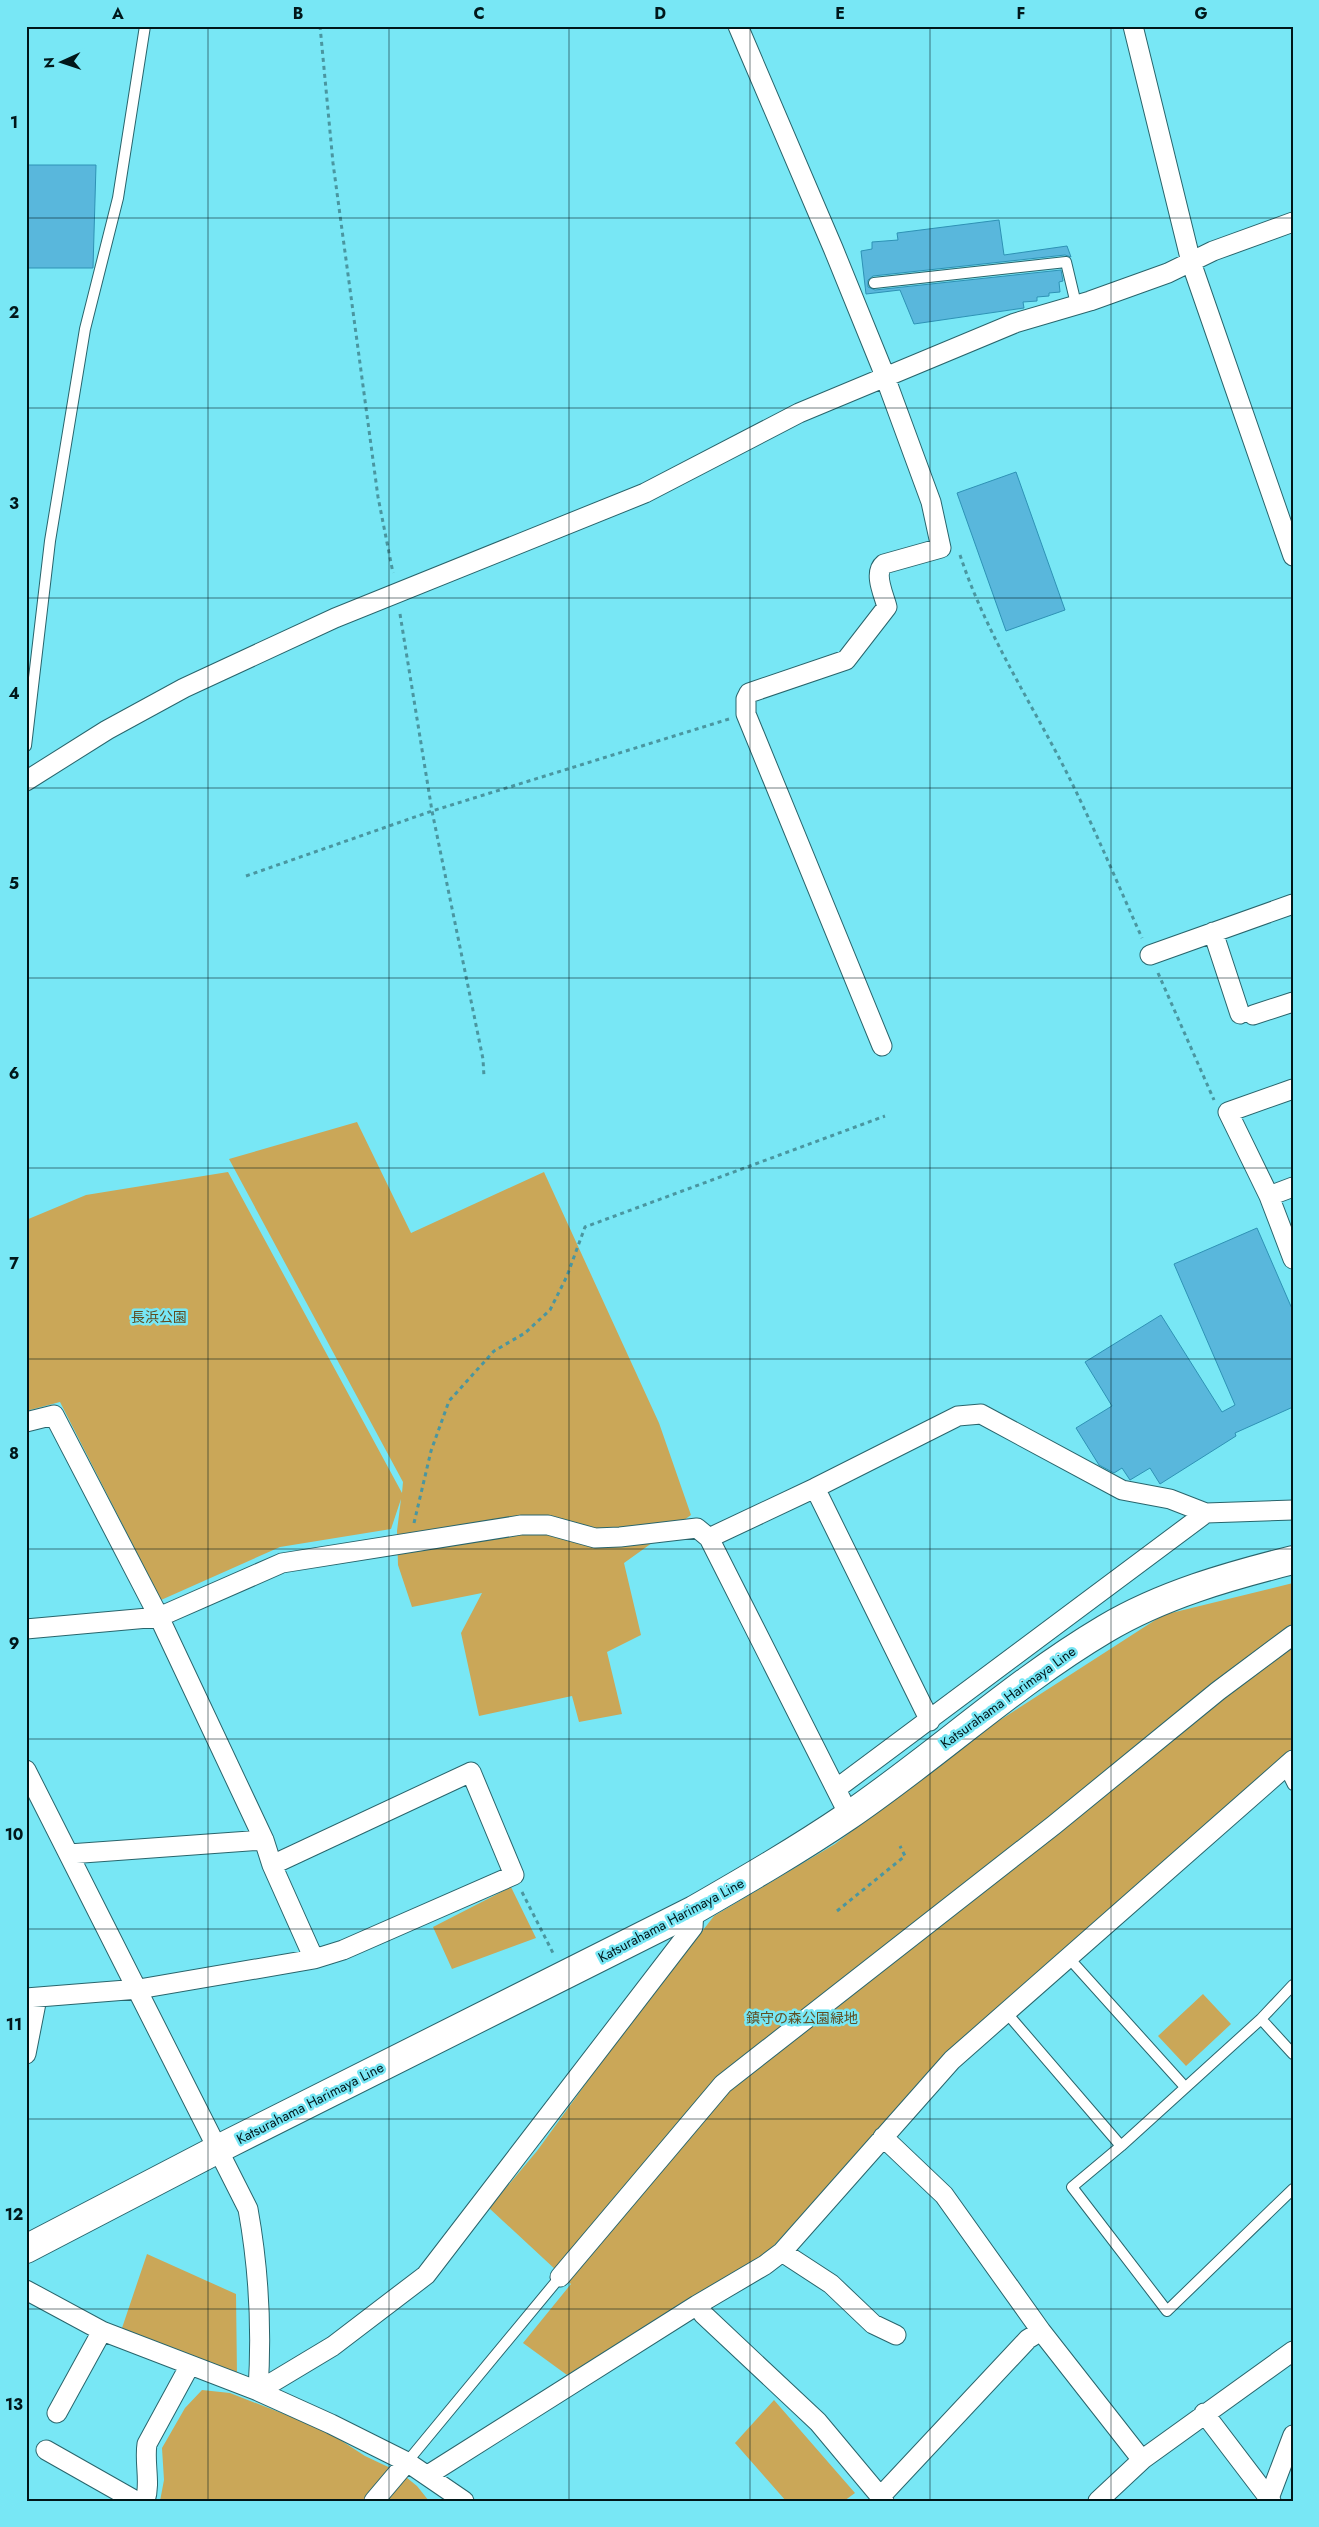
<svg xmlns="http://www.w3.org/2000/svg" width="1319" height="2527" font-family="Jost,'Noto Sans JP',sans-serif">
<rect width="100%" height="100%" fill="#78e7f5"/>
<path fill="#caa758" d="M357 1122 411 1233 544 1172 659 1423 691 1515 624 1563 641 1635 607 1652 622 1714 579 1722 572 1696 479 1716 461 1633 482 1593 412 1607 398 1565 397 1531 401 1499 391 1529 280 1547 161 1600 60 1402 26 1411V1220L86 1195 228 1172 402 1493 403 1482 229 1159Z
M1293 1583V1752L948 2053 768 2252 567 2375 523 2343 571 2284 489 2208 537 2151 613 2046 714 1916 835 1844 980 1733 1163 1615Z
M511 1887 536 1938 452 1969 433 1927Z
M1203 1994 1231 2024 1186 2066 1158 2036Z
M147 2254 236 2294 237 2376 122 2328Z
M202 2390 230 2393 325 2430 365 2456 401 2473 417 2486 429 2501H160L164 2480 162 2448 185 2408Z
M774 2400 855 2493 844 2501H786L735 2443Z"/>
<path fill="#59b7dc" stroke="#2e92b5" d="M26 165H96L93 268H26Z
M999 220 1004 255 1067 246 1071 257 1065 255 873 276 868 280V287L875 290 1061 270 1063 281 1059 282 1060 292 1049 293V296L1037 297V301L1023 302 1024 308 914 324 900 290 866 294 861 251 872 249V242L898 240 897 233Z
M1016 472 1065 610 1006 631 957 493Z
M1257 1228 1293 1311V1407L1235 1433 1236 1436 1160 1484 1150 1468 1130 1480 1122 1468 1114 1473 1099 1465 1076 1428 1112 1406 1085 1362 1161 1315 1222 1412 1235 1405 1174 1264Z"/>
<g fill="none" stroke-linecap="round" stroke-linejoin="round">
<defs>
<path id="lane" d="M874 283 1066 262 1076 304
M26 746 50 541 85 329 118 198 145 26
M1284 1767 1293 1785
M1067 1956 1185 2087
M1005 2011 1121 2146
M1261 2019 1293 1985
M1293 2054 1261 2019 1121 2146 1072 2187 1167 2311 1293 2189
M407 2462 560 2277"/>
<path id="street" d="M738 26 833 248 881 366 931 502 941 548 884 564C873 573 884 595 887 607L846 660 749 693 746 699V714L882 1046
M1133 26 1191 262 1293 556
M26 781 107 730 184 688 335 618 645 493 799 413 1015 323 1090 301 1168 273 1213 251 1293 222
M1213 932 1240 1014
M1150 955 1293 904
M1253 1015 1293 1002
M1293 1089 1228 1112 1269 1196 1293 1259
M1269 1196 1293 1187
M26 1422 54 1415 159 1617 264 1840 272 1865 314 1959 343 1950 514 1875 471 1772 272 1865
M815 1488 930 1721
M709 1538 815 1488 958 1416 981 1414 1122 1490 1170 1499 1206 1513 1293 1510
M26 1629 159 1617 282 1563 521 1525H548L595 1538 620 1537 697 1528 709 1538 849 1815
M26 1770 248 2209C259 2270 262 2330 258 2391
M836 1789 1206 1513
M69 1854 264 1840
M26 1998 139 1989 314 1959
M26 2054 37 1998
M883 2137 944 2195 1041 2331
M782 2252 831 2284 873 2324 896 2335
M560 2277 723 2084 1054 1825 1218 1691 1293 1635
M26 2290 102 2331 258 2391 331 2424 407 2462 464 2501
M697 2305 703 2314 818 2422 884 2501
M258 2391 333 2346 426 2275 693 1927 694 1910
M57 2413 102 2331
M1204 2413 1271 2501
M46 2450 136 2501
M428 2475 697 2305 765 2265 782 2252 952 2060 1293 1760
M881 2496 1028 2339 1041 2331 1142 2460
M145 2501C151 2483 144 2463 147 2444L190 2365
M374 2501 407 2462
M1098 2501 1143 2459 1293 2351
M1268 2501 1293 2435"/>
<path id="primary" d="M26 2249 218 2149 694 1910C746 1880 798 1850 848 1816 936 1756 1014 1683 1105 1629 1162 1595 1229 1576 1293 1560"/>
</defs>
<use href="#lane" stroke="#29656c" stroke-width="12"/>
<use href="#street" stroke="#29656c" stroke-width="21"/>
<use href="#primary" stroke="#29656c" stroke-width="30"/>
<path stroke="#4a96a0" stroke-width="3" stroke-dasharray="4 4" stroke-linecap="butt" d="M320 26 333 163 378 497 393 573
M960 555C983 625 1022 688 1056 752 1088 812 1114 876 1142 938
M400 614 432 811 483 1059 484 1077
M246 876 432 811 729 719
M1158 973 1214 1100
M414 1523 431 1451 449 1401 494 1351 525 1333 550 1310 567 1276 585 1227 885 1116
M522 1892 554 1955
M837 1911 905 1856 900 1846"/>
<use href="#lane" stroke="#fff" stroke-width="10"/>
<use href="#street" stroke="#fff" stroke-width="19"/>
<use href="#primary" stroke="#fff" stroke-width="28"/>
</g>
<path fill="none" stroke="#01171a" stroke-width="1" stroke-opacity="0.55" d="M208 26V2501M389 26V2501M569 26V2501M750 26V2501M930 26V2501M1111 26V2501M26 218H1293M26 408H1293M26 598H1293M26 788H1293M26 978H1293M26 1168H1293M26 1359H1293M26 1549H1293M26 1739H1293M26 1929H1293M26 2119H1293M26 2309H1293"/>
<g text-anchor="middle" stroke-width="5" stroke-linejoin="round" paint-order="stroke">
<g font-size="14" fill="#5f4d22" stroke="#78e7f5">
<text x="159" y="1322">長浜公園</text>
<text x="802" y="2023">鎮守の森公園緑地</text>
</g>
<g font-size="14" fill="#01171a" stroke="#78e7f5">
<text transform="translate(1008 1697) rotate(-36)" y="5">Katsurahama Harimaya Line</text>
<text transform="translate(671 1920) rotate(-28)" y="5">Katsurahama Harimaya Line</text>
<text transform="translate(310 2103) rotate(-27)" y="5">Katsurahama Harimaya Line</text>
</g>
</g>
<rect width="1319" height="2527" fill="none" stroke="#78e7f5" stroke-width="55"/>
<g transform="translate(62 62) rotate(267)" stroke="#78e7f5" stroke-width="4" paint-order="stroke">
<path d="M0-4L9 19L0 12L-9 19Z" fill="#01171a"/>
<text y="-8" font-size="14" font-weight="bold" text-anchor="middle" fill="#01171a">N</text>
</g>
<rect x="28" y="28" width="1264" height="2472" fill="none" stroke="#01171a" stroke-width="2"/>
<g font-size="16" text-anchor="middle" font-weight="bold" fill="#01171a">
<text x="118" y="19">A</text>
<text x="298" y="19">B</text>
<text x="479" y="19">C</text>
<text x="660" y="19">D</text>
<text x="840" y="19">E</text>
<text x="1021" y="19">F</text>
<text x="1201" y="19">G</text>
<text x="14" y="128">1</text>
<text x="14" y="318">2</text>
<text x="14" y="509">3</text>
<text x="14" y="699">4</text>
<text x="14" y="889">5</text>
<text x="14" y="1079">6</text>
<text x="14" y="1269">7</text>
<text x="14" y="1459">8</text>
<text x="14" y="1649">9</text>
<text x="14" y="1840">10</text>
<text x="14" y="2030">11</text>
<text x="14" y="2220">12</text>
<text x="14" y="2410">13</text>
</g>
</svg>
